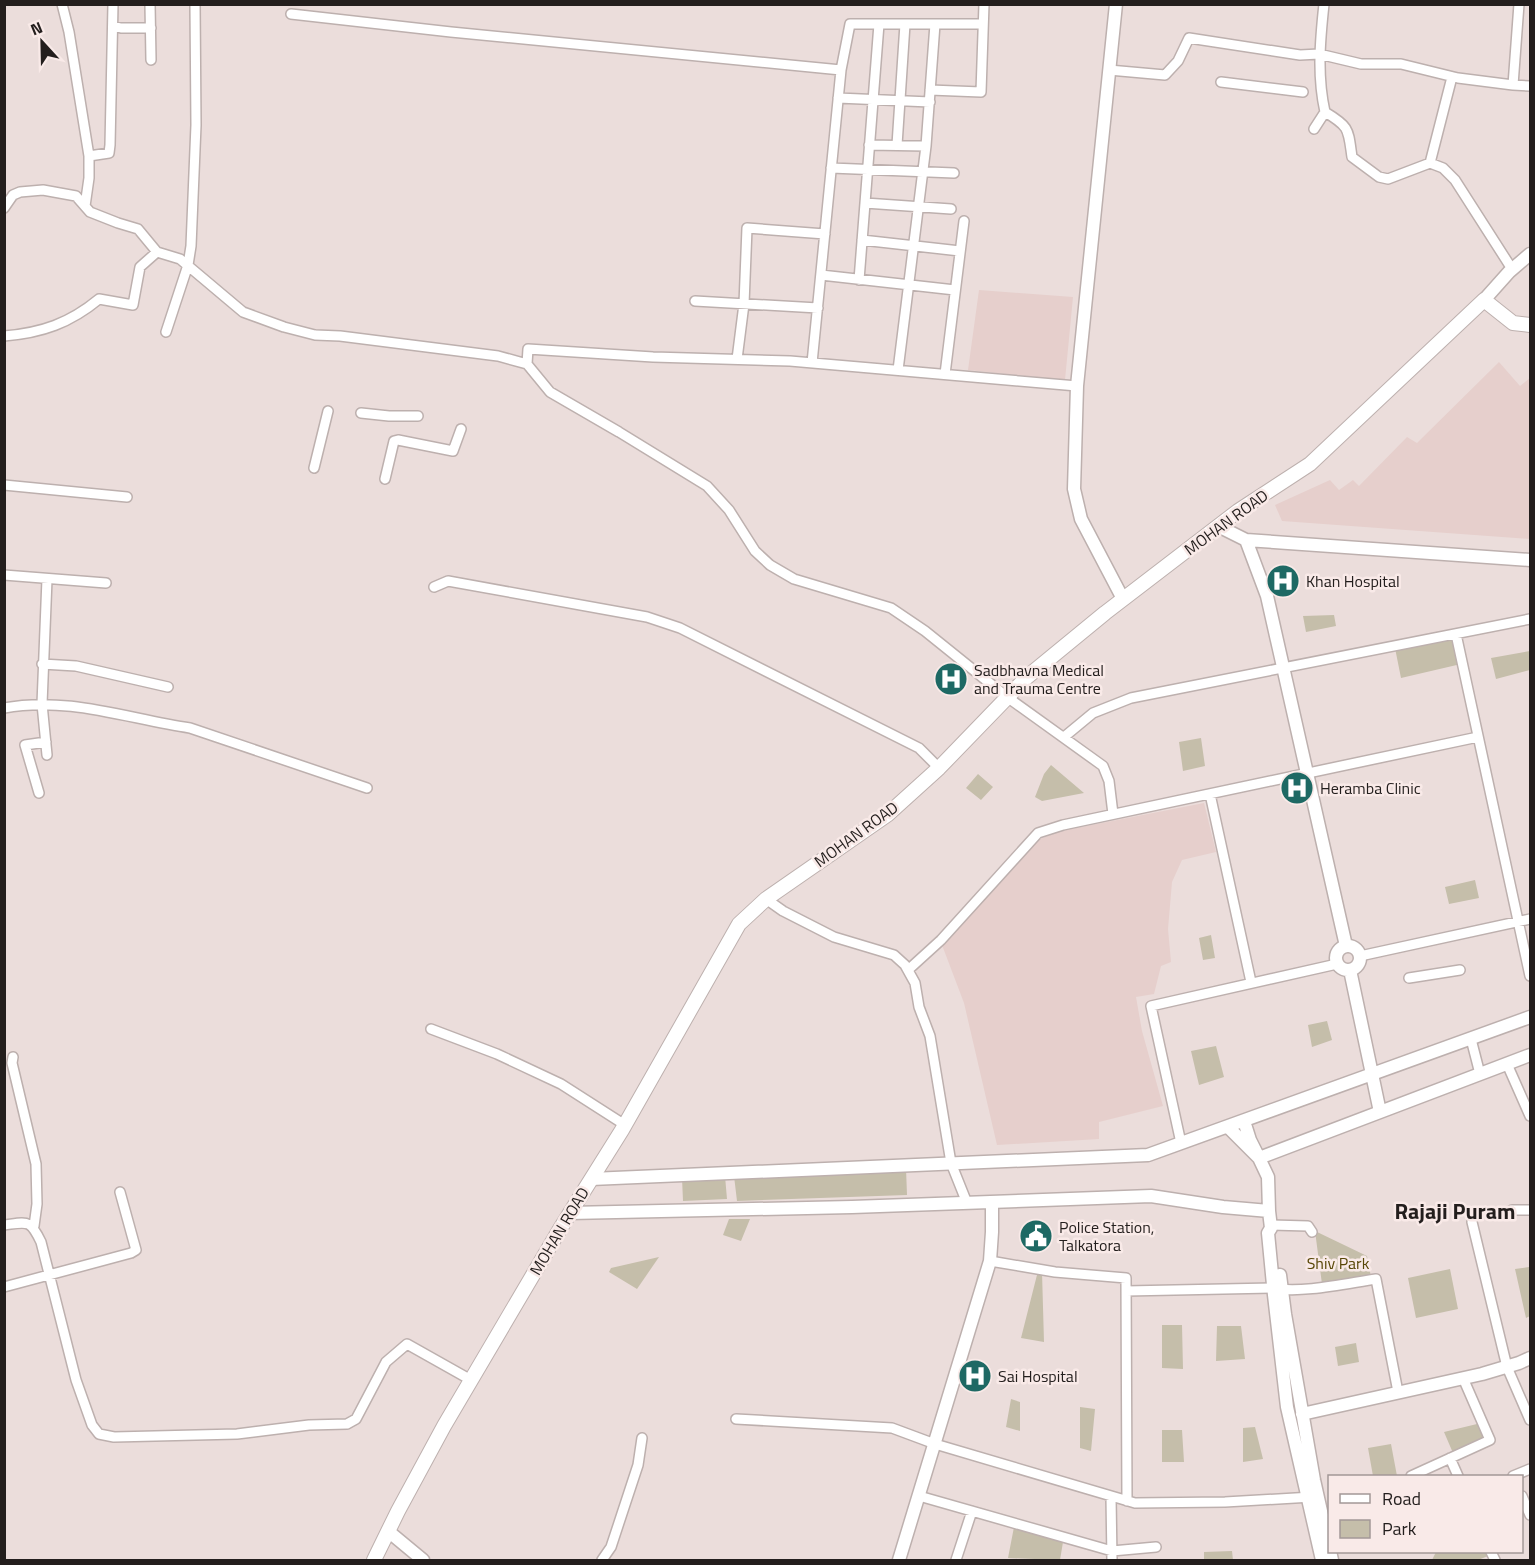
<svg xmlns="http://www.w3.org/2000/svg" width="1535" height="1565" font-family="'Titillium Web',sans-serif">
<rect width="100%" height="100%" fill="#ebdddb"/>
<path fill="#e6cfcc" d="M979 290 1073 297 1065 380 968 370Z
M1499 362 1520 386 1530 378V539L1282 521 1275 505 1330 480 1339 490 1353 480 1359 486 1407 437 1417 443Z
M1204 803 1216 852 1182 860 1172 882 1168 929 1171 962 1161 966 1154 994 1136 997 1142 1031 1163 1106 1099 1122V1139L997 1145 964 1003 942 945 1040 839 1061 831Z"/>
<path fill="#c5beaa" d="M1334 615 1336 626 1306 632 1303 616Z
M1455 635 1461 664 1401 678 1395 648Z
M1530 651V670L1496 679 1491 658Z
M1201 738 1205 766 1183 771 1179 742Z
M1051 765 1084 793 1042 801 1035 797 1044 774Z
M978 774 993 787 981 800 966 788Z
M1475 880 1479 898 1449 904 1445 887Z
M1211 935 1215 958 1203 960 1199 938Z
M1327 1021 1332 1040 1312 1047 1308 1025Z
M1216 1046 1224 1077 1199 1085 1191 1051Z
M906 1168 907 1195 737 1201 734 1176Z
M725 1176 727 1199 683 1201 682 1178Z
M729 1219H750L741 1241 723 1235Z
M1315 1231 1367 1256 1371 1277 1322 1284Z
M659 1257 637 1289 609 1272 611 1268Z
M1529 1267 1530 1271V1316L1526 1318 1515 1269Z
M1450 1269 1458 1309 1416 1318 1408 1278Z
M1038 1271 1042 1272 1044 1342 1021 1338Z
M1162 1325H1182L1183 1369 1162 1368Z
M1217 1326H1241L1245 1359 1216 1361Z
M1356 1343 1359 1362 1338 1366 1335 1347Z
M1011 1399 1020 1402V1431L1006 1427Z
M1080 1407 1095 1409 1091 1451 1080 1448Z
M1477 1424 1484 1439 1453 1453 1444 1432Z
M1255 1427 1263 1459 1243 1462V1428Z
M1162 1430H1182L1184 1462H1162Z
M1391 1444 1397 1476H1373L1368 1448Z
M1014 1527 1063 1542 1060 1560 1008 1558Z
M1232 1551 1233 1560H1204V1552Z
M1436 1552H1486L1488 1556 1478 1560H1432Z"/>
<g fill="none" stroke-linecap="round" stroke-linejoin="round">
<defs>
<path id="street" d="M62 4 69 32 89 156V178L85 206
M150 4 151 60
M1324 4C1320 41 1317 76 1325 112 1350 127 1348 129 1352 157L1379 177 1388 179 1430 163 1443 168 1455 180 1512 269
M291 14 451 32 841 70
M113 26 121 28H151
M1109 70 1165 75 1178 61 1189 38 1300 55 1319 54 1361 64H1401L1458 78 1513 85 1519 4
M1221 82 1303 92
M1513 85 1530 86
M930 90 981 92 984 4
M838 98 930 102
M1314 129 1325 112
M869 145 926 146
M897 145 905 24
M89 156 109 153 110 145 113 4
M1430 163 1452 77
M831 168 954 173
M865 203 951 209
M4 208 13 195 20 192 43 190 76 196 90 212 118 223 138 229 157 252 180 259 243 312 284 327 315 335 340 336 498 356 527 364 550 392 619 432 707 486 729 510 755 551 770 565 794 579 891 608 925 631 1007 697 1103 766 1109 781 1113 814
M862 240 960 251
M821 275 955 290
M859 280 879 24
M695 301 818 308
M166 332 188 265 191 246 196 125 195 4
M4 336C42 333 70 323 99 299L133 305 140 267 157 252
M737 359 744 304 747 228 825 234
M812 363 841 70 850 24H983
M527 364 528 349 653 357 790 361 1077 386
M898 370 926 146 935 24
M945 374 964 221
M361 413 389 416H418
M314 468 328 411
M385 479 394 441 398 440 453 451 461 429
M4 485 127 497
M4 575 106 583
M47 579 42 704 47 755
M434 587 448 581 647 617 680 628 919 748 939 768
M1456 634 1530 976
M42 664 76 666 168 687
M4 708C68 696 128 719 190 728L367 788
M1064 737 1093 713 1131 698 1530 619
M39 793 25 745 46 742
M1210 794 1251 982
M766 899 783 911 834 937 894 955 905 965 915 983 919 1007 930 1036 951 1163 967 1203
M1360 956 1530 919
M908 970 941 940 1038 833 1063 825 1478 737
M1409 978 1460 970
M431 1029 497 1054 561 1084 625 1125
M1471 1039 1480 1074
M13 1057 12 1063 36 1164 37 1204 34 1226
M1507 1064 1530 1116
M1181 1143 1151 1006 1337 964
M1512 1210H1530
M1472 1222 1507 1367 1530 1420
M4 1225C28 1222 30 1219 41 1242L76 1380 92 1425 99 1434 114 1437 237 1434 309 1425 347 1424 356 1419 386 1362 407 1344 471 1380
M1271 1225 1308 1226 1312 1232
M990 1261 1055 1272 1126 1278 1127 1501
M4 1287 131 1253 136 1250 120 1192
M1126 1291 1273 1288C1300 1294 1348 1283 1376 1279L1398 1392
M736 1419 892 1428 935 1444 1135 1503 1225 1502 1312 1497
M1450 1458 1458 1476
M1411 1476 1490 1440 1463 1378
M1513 1476 1530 1469
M919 1496 1112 1551 1156 1547
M1522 1496 1530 1515
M1111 1497 1112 1560
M1491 1552 1495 1560
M602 1560 611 1547 638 1465 642 1438
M956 1560 972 1511"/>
<path id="secondary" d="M1116 4 1077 386 1074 489 1081 519 1123 599
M1484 300 1509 272 1530 254
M1218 526 1246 540 1530 560
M1246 540 1267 596 1346 946
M1336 958a12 12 0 1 1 24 0a12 12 0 1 1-24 0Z
M1350 970 1380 1112
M1244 1121 1250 1140 1259 1158 1530 1055
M1228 1127 1259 1158 1268 1177 1269 1211 1271 1228 1268 1233 1274 1295 1287 1407 1322 1560
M591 1179 1148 1155 1530 1017
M570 1213 852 1207 1151 1196 1223 1207 1269 1211
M1280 1275 1285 1314 1314 1480 1332 1560
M1302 1414 1482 1374 1519 1363 1530 1358
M388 1531 423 1560
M899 1560 990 1261 992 1232V1202"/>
<path id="primary" d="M374 1560 398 1511 444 1426 560 1229 622 1130 739 924 766 899 887 815 939 768 1027 677 1105 613 1238 511 1310 464 1484 300 1513 323 1530 325"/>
</defs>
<use href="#street" stroke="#bdb0ae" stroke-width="12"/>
<use href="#secondary" stroke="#bdb0ae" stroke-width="15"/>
<use href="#primary" stroke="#bdb0ae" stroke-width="16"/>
<use href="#street" stroke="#fff" stroke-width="9"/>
<use href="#secondary" stroke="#fff" stroke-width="12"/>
<use href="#primary" stroke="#fff" stroke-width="14"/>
</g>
<defs>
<symbol id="hospital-disc" viewBox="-11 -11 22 22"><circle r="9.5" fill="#1e6964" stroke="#f9eae8"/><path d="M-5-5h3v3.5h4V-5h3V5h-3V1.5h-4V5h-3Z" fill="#fff"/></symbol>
<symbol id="civic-disc" viewBox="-11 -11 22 22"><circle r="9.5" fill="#1e6964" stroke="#f9eae8"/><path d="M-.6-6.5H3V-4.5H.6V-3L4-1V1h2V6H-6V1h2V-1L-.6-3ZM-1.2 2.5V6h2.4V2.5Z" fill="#fff"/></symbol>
</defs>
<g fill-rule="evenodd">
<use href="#hospital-disc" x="1264" y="562" width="38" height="38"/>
<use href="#hospital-disc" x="932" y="660" width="38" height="38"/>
<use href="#hospital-disc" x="1278" y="769" width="38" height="38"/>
<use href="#civic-disc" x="1017" y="1217" width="38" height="38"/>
<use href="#hospital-disc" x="956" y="1357" width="38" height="38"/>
</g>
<g text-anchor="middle" stroke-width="5" stroke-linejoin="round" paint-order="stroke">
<g font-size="16" fill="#231e1d" stroke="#f9eae8">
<text transform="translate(1226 522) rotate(-36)" y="6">MOHAN ROAD</text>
<text transform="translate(856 834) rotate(-36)" y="6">MOHAN ROAD</text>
<text transform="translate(559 1231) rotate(-59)" y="6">MOHAN ROAD</text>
</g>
<g font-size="16" fill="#231e1d" stroke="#f9eae8" text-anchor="start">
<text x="1306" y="587">Khan Hospital</text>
<text x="974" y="676">Sadbhavna Medical<tspan x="974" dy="18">and Trauma Centre</tspan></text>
<text x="1320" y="794">Heramba Clinic</text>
<text x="1059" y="1233">Police Station,<tspan x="1059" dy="18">Talkatora</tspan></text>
<text x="998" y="1382">Sai Hospital</text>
</g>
<g font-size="16" fill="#584707" stroke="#f9eae8">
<text x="1338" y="1269">Shiv Park</text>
</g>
<g font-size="22" font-weight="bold" fill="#231e1d" stroke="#f9eae8">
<text x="1455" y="1219">Rajaji Puram</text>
</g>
</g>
<rect width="1535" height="1565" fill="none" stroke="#231e1d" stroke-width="12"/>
<rect x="1328" y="1475" width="195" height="78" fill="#f9eae8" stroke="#a39897" stroke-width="1.5"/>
<rect x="1340" y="1494" width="30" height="9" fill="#ffffff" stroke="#a39897" stroke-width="1.5"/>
<text x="1382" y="1505" font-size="18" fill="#231e1d">Road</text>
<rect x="1340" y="1520" width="30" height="18" fill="#c5beaa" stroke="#a39897" stroke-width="1.5"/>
<text x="1382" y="1535" font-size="18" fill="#231e1d">Park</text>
<g transform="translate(42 42) rotate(338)" stroke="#f9eae8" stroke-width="4.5" paint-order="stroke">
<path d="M0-4.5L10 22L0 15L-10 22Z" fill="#231e1d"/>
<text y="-9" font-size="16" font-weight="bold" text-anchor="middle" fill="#231e1d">N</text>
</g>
</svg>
